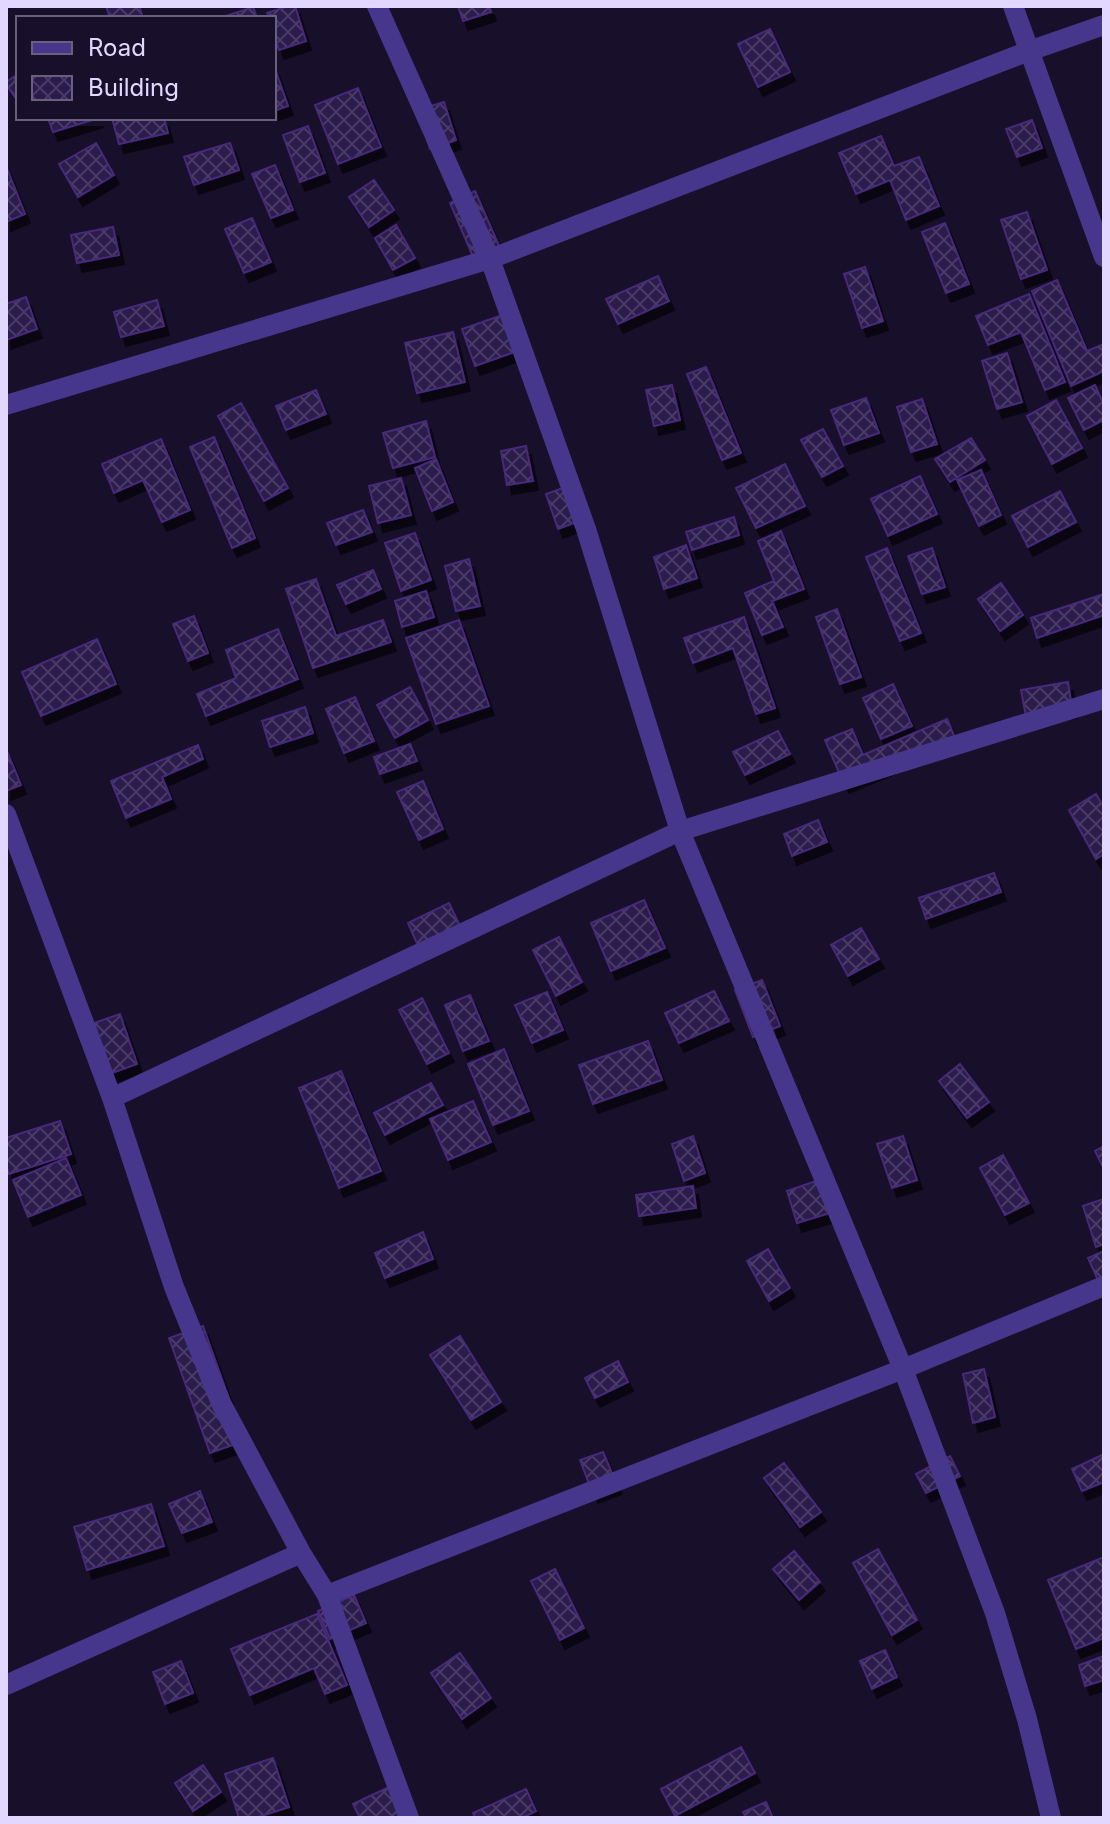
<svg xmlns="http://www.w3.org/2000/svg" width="1110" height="1824" font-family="Inter,sans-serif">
<defs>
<pattern id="building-cross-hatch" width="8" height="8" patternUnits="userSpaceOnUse" patternTransform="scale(2)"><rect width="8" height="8" fill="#2b1a4c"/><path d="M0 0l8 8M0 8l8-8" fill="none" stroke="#493b67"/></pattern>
<filter id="shadow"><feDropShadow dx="5" dy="9" stdDeviation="0" flood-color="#0009"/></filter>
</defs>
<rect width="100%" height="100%" fill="#180f2a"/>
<path fill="url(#building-cross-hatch)" stroke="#462a7a" stroke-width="2" filter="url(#shadow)" d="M106 6H139L143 18H110Z
M289 6H295L306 41 279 50 274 34V18H269L267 13Z
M458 6H489L491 12 463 21Z
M253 7 257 18H220Z
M770 29 790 72 758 87 738 44Z
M274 66 288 106 274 111Z
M18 74V102L6 84V82Z
M358 88 381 147 338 164 315 105Z
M444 102 456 140 430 149 418 110Z
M48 118H99L53 132Z
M112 118H164L168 133 119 144Z
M1032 120 1042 148 1017 157 1006 129Z
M308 126 325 173 300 182 283 135Z
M881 136 894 166 919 157 939 206 906 220 890 180 856 194 839 153Z
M96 143 114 175 78 197 59 164Z
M230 143 239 170 194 185 184 157Z
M275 165 293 210 271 218 252 174Z
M6 166 25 214 6 222Z
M374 180 394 210 369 227 349 197Z
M475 191 500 248 474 259 450 203Z
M1027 212 1047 270 1021 279 1001 220Z
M252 218 271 262 244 273 225 229Z
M945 223 969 284 946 293 922 232Z
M396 225 415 258 393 270 375 238Z
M113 227 119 255 77 263 71 235Z
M865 267 883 321 862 328 844 274Z
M658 276 669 301 618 324 606 299Z
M1057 280 1087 351 1104 344V371L1071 386 1032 291Z
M1029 294 1065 382 1045 390 1021 332 988 345 976 316Z
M26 297 37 329 6 340V304Z
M157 300 164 326 121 337 114 312Z
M514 311 526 348 475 366 462 329Z
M453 332 465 382 417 393 405 343Z
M1007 353 1022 402 997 409 982 361Z
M706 367 741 453 722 460 687 374Z
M672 385 680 420 654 426 646 390Z
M1095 385 1104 405V420L1084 430 1068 398Z
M316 390 326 414 286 430 276 406Z
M866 398 879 433 844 445 831 410Z
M922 399 937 444 911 452 897 407Z
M1056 400 1082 448 1052 464 1027 416Z
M241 403 288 488 264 501 218 416Z
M426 421 435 457 393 468 383 433Z
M823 429 843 466 822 477 801 440Z
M214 437 255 538 232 548 190 447Z
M971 438 985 460 950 482 935 459Z
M161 439 190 510 162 522 143 480 114 493 102 464Z
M526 446 533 481 507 485 501 451Z
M436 459 453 502 432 511 415 468Z
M785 464 805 506 756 528 736 488Z
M981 470 1001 515 979 526 957 480Z
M920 476 937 514 888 536 871 499Z
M401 478 411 515 378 523 369 486Z
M574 484 585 519 558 529 546 494Z
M1060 491 1076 522 1028 547 1012 516Z
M363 510 372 532 336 545 327 523Z
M734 517 739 535 692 550 686 532Z
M781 531 804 589 772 601 783 627 762 635 745 593 774 581 758 541Z
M415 533 431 580 401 591 385 543Z
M686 545 697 578 664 589 654 557Z
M887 548 921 633 900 641 866 557Z
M932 548 945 587 922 594 908 556Z
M469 559 480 606 456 611 445 566Z
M373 570 381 589 346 604 337 585Z
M316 579 336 636 383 620 391 642 313 668 286 589Z
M1001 583 1023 615 1000 631 978 599Z
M426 591 434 617 402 627 395 601Z
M1104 594V615L1037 638 1031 618Z
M837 609 861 677 840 684 816 617Z
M194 616 208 653 188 661 173 624Z
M744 617 775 708 756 714 733 648 693 663 684 638Z
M459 620 489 706 436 724 406 638Z
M278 629 298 679 206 716 197 694 236 678 226 650Z
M97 639 116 684 41 716 22 672Z
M1068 682 1072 709 1026 717 1021 690Z
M893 684 912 726 881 739 863 698Z
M410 687 428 720 395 738 377 705Z
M355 697 374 741 344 753 326 709Z
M305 707 313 733 270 747 262 721Z
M947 719 955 738 844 784 825 740 852 729 863 755Z
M778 731 790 754 745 775 733 752Z
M410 744 417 761 380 774 374 757Z
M198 745 203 759 162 777 171 799 126 818 111 781Z
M6 749 21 785 6 791Z
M423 781 443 829 419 840 397 792Z
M1096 794 1104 808V854L1096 859 1069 810Z
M818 820 827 842 792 856 784 834Z
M994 873 1001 892 926 919 919 898Z
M644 900 665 948 611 971 591 923Z
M449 903 461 928 419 948 408 923Z
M861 928 879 959 848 976 831 945Z
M559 937 582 982 556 996 533 950Z
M762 980 780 1026 753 1037 735 990Z
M714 991 729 1021 679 1043 665 1013Z
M547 992 563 1030 532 1043 515 1005Z
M470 995 489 1041 463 1051 445 1005Z
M422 998 449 1053 427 1064 399 1010Z
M120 1014 137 1064 112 1073 94 1023Z
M648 1041 662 1080 593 1104 579 1065Z
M504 1049 529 1111 493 1125 468 1064Z
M960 1064 989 1102 967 1118 939 1081Z
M341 1071 381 1171 339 1188 299 1088Z
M431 1083 443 1105 385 1135 374 1113Z
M473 1101 491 1142 448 1160 430 1119Z
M60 1121 71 1154 9 1174 6 1164V1138Z
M693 1136 705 1173 684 1181 672 1144Z
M903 1136 917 1180 892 1188 877 1144Z
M1104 1146V1169L1095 1151Z
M1003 1155 1029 1203 1005 1215 980 1168Z
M66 1158 81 1195 28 1217 13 1180Z
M822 1179 833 1212 797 1223 787 1191Z
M693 1186 696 1208 639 1216 636 1195Z
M1104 1199V1244L1096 1247 1083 1206Z
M423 1232 433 1259 385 1278 375 1253Z
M768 1249 790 1288 769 1301 747 1261Z
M1104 1251V1288L1102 1289 1088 1258Z
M203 1326 244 1441 210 1453 169 1338Z
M460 1336 501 1402 471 1420 430 1355Z
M618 1361 628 1382 595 1398 585 1378Z
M984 1369 995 1417 973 1423 963 1374Z
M603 1452 617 1485 593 1494 580 1460Z
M1104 1454V1482L1082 1491 1072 1469Z
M950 1456 960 1476 926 1493 916 1474Z
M784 1463 821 1512 800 1527 764 1478Z
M200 1491 212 1522 182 1533 169 1504Z
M151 1504 164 1546 87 1570 74 1527Z
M878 1549 917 1620 892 1635 853 1563Z
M794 1551 820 1582 799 1600 773 1569Z
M1104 1557V1638L1076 1649 1048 1580Z
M555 1569 584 1628 560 1640 531 1581Z
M354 1595 366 1623 330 1639 318 1611Z
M317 1614 347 1685 325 1694 314 1668 250 1695 231 1649Z
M885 1650 897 1677 872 1689 860 1661Z
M460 1653 491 1698 462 1719 431 1673Z
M1104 1656V1680L1085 1686 1079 1665Z
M181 1661 193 1693 165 1704 153 1672Z
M741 1747 755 1773 675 1816 661 1789Z
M273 1758 289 1807 255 1818H239L225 1774Z
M203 1765 221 1792 193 1811 175 1783Z
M393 1785 409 1818H360L353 1804Z
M526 1789 536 1811 522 1818H475L473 1813Z
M766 1802 773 1818H746L743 1812Z"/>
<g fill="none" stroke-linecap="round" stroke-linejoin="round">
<path stroke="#47378c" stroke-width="20" d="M377 6 490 259 586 529 680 831 903 1369 995 1613 1027 1719 1051 1818
M1013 6 1104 257
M6 405 490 259 1029 51 1104 25
M6 814 112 1098 174 1287 221 1403 301 1553 327 1595 409 1818
M112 1098 680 831 1104 699
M327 1595 903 1369 1104 1286
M6 1685 301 1553"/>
</g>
<rect width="1110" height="1824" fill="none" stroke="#e2d8ff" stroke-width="16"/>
<rect x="16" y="16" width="260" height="104" fill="#180f2a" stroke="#695f7f" stroke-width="2"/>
<rect x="32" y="42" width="40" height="12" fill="#47378c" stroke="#695f7f" stroke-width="2"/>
<text x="88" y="56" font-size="24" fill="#e2d8ff">Road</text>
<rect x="32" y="76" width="40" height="24" fill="url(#building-cross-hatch)" stroke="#695f7f" stroke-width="2"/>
<text x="88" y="96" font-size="24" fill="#e2d8ff">Building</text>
</svg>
